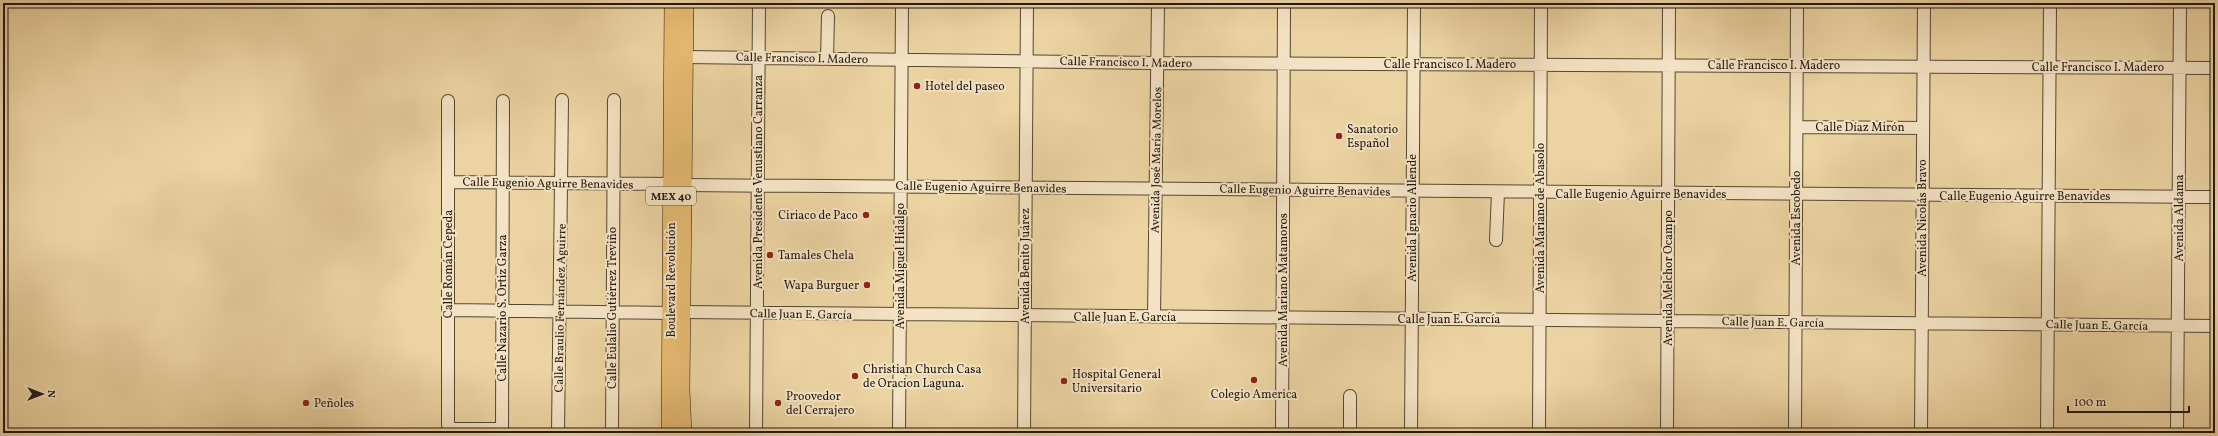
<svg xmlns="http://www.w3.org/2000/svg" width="2218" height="436" font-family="Vollkorn,serif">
<rect width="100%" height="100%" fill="#ecd3a2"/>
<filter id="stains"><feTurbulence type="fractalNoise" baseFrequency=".005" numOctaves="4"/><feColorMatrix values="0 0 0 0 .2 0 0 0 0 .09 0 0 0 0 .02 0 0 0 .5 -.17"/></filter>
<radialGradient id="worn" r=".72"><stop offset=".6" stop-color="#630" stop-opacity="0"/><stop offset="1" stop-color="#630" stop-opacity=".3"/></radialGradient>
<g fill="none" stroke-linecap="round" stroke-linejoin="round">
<defs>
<path id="minor" d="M685 57 1157 63 2215 68
M827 59 828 16
M448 101V425L452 429H502
M1797 127 1923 128
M448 182 671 184
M684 185 2215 197
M1496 240 1498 192
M449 310 671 313
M682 312 2215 326
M1154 317 1158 3
M502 433 503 101
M558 433 562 100
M612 433 614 100
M756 433 759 3
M899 433 902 3
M1024 433 1027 3
M1282 433 1284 3
M1350 433V396
M1411 433 1414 3
M1539 433 1541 3
M1667 433 1669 3
M1795 433 1797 3
M1921 433 1924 3
M2047 433 2050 3
M2177 433 2180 3"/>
<path id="major" d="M669 433 672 3
M684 433 682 390 686 3"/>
</defs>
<use href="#minor" stroke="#544734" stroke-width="14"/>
<use href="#major" stroke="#211810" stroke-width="16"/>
<use href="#minor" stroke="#f3e2c3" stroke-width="12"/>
<use href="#major" stroke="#e6ba71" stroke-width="15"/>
</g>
<g fill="#8f2418" stroke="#f3e2c3" stroke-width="1.5">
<circle cx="917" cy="86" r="4"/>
<circle cx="1339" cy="136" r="4"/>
<circle cx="866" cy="215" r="4"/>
<circle cx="770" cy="255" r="4"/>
<circle cx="867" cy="285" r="4"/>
<circle cx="855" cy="376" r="4"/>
<circle cx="1254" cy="380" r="4"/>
<circle cx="1064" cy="381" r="4"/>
<circle cx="306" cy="403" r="4"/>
<circle cx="778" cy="403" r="4"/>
</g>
<g text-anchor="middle" stroke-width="4" stroke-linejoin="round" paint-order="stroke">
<rect fill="#f3e2c3" stroke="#605546" stroke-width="1" x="646" y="187" width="50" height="18" rx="3"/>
<g font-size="11" font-weight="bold" fill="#211810">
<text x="671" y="200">MEX 40</text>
</g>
<g font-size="12" fill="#211810" stroke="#f3e2c3">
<text transform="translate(802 58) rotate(1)" y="4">Calle Francisco I. Madero</text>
<text transform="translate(1126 62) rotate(1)" y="4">Calle Francisco I. Madero</text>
<text x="1450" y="68">Calle Francisco I. Madero</text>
<text x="1774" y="69">Calle Francisco I. Madero</text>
<text x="2098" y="71">Calle Francisco I. Madero</text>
<text x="1860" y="131">Calle Díaz Mirón</text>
<text transform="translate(1156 160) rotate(-89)" y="4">Avenida José María Morelos</text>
<text transform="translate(758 182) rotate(-90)" y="4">Avenida Presidente Venustiano Carranza</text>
<text transform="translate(548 183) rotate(1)" y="4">Calle Eugenio Aguirre Benavides</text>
<text transform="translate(981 187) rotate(1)" y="4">Calle Eugenio Aguirre Benavides</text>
<text transform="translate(1305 190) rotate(1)" y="4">Calle Eugenio Aguirre Benavides</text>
<text x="1641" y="198">Calle Eugenio Aguirre Benavides</text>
<text x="2025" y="200">Calle Eugenio Aguirre Benavides</text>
<text transform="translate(1412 218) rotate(-90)" y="4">Avenida Ignacio Allende</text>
<text transform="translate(1540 218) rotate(-90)" y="4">Avenida Mariano de Abasolo</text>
<text transform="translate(1796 218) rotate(-90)" y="4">Avenida Escobedo</text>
<text transform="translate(1922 218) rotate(-90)" y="4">Avenida Nicolás Bravo</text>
<text transform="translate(2179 218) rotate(-90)" y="4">Avenida Aldama</text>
<text transform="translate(448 264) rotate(-90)" y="4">Calle Román Cepeda</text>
<text transform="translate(900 266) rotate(-90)" y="4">Avenida Miguel Hidalgo</text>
<text transform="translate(1025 266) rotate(-90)" y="4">Avenida Benito Juárez</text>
<text transform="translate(1668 278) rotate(-90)" y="4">Avenida Melchor Ocampo</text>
<text transform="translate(671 280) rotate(-90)" y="4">Boulevard Revolución</text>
<text transform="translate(1283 290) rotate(-90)" y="4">Avenida Mariano Matamoros</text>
<text transform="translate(502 308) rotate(-90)" y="4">Calle Nazario S. Ortiz Garza</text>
<text transform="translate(560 308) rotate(-89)" y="4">Calle Braulio Fernández Aguirre</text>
<text transform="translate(612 308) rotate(-90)" y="4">Calle Eulalio Gutiérrez Treviño</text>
<text transform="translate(801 314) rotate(1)" y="4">Calle Juan E. García</text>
<text x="1125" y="321">Calle Juan E. García</text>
<text x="1449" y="323">Calle Juan E. García</text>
<text transform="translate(1773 322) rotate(1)" y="4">Calle Juan E. García</text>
<text transform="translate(2097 325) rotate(1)" y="4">Calle Juan E. García</text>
</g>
<g font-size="12" fill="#211810" stroke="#f3e2c3" text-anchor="start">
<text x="925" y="90">Hotel del paseo</text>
<text x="1347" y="133">Sanatorio<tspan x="1347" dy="14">Español</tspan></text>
<text x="858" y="219" text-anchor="end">Ciriaco de Paco</text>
<text x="778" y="259">Tamales Chela</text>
<text x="859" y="289" text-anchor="end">Wapa Burguer</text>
<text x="863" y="373">Christian Church Casa<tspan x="863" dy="14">de Oracion Laguna.</tspan></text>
<text x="1072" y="378">Hospital General<tspan x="1072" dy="14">Universitario</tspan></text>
<text x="1254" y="398" text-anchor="middle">Colegio America</text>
<text x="786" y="400">Proovedor<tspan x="786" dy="14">del Cerrajero</tspan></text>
<text x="314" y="407">Peñoles</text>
</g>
</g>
<rect width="2218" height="436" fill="none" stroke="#ecd3a2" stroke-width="16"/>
<rect x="4" y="4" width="2210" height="428" fill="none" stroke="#211810" stroke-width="2"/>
<rect x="8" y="8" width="2202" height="420" fill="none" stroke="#211810"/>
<g transform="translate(42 394) rotate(90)" stroke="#f3e2c3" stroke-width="3" paint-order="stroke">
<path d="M0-3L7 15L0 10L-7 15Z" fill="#211810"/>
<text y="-6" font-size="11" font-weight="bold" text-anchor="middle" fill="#211810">N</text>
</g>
<path d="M2068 406v6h121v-6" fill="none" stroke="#211810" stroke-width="2"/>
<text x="2074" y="406" font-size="12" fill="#211810" stroke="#f3e2c3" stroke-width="3" paint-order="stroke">100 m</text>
<rect width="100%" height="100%" filter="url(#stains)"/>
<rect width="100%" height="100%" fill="url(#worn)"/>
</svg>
